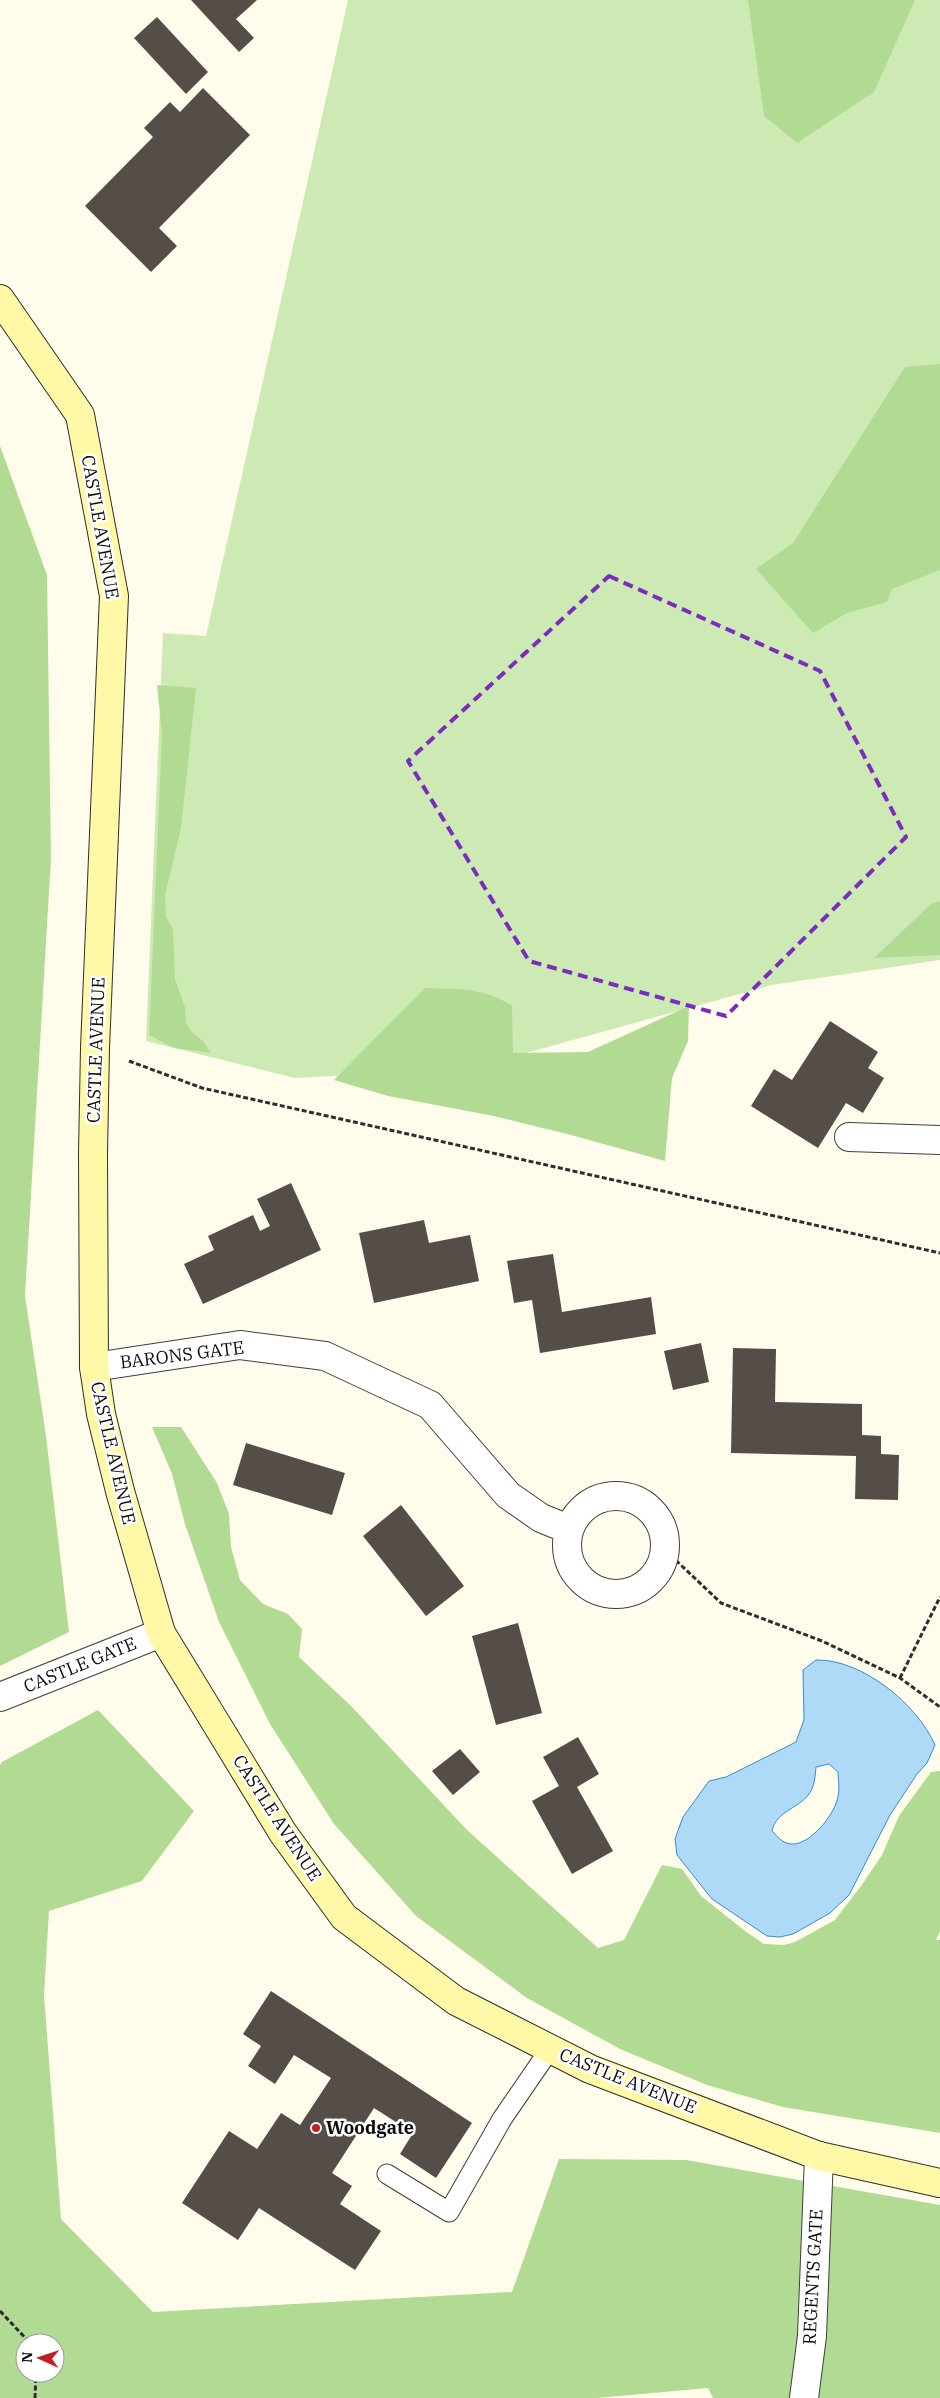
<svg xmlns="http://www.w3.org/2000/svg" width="940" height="2398" font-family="'IBM Plex Serif',serif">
<rect width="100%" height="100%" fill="#fffceb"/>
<path fill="#ceeab4" d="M348 0H940V960L772 985 468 1069 295 1078 146 1041 163 633 206 636Z"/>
<path fill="#b1db93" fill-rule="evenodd" d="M748 0H915L874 92 797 143 764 116Z
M940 364V570L892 589 887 602 847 613 813 633 756 569 793 543 905 367Z
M0 446 47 575 51 858 25 1296 46 1436 69 1632 0 1666Z
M157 685 196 688 181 828 165 895 166 917 173 929 175 979 185 1007 186 1023 192 1032 204 1042 211 1053 174 1048 149 1035 162 734Z
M940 901V955L874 958 931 904Z
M425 988C458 989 484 987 512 1006L513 1053 588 1052 689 1006 688 1041 672 1078 665 1161 571 1135 494 1116 388 1096 334 1080Z
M152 1427H181L217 1483 229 1514 231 1547 240 1580 263 1604 288 1614 302 1629 299 1657 352 1707 467 1830 598 1948 624 1940 662 1865 682 1869 701 1896 745 1931 764 1944 784 1945 795 1942 835 1920 861 1886 882 1855 899 1816 931 1772 940 1771V1931L936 1940H940V2133L783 2107 707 2085 620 2049 527 1998 416 1916 334 1824 270 1724 219 1622 185 1524 172 1474Z
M98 1710 194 1811 142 1881 49 1911 44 1995 61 2219 153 2312 512 2292 559 2159 686 2160 940 2205V2398H713L708 2388 597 2398H0V1765L2 1762ZM25 2343H55V2373H25Z"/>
<path fill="#aedaf8" stroke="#348cd0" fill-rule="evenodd" d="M816 1660C862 1659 917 1704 935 1745L927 1763 917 1774 890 1815 849 1895 830 1913 793 1934 780 1937 767 1936 712 1899 677 1855 675 1839 683 1817 709 1781 726 1777 796 1742 804 1720 803 1670ZM829 1764 838 1772C838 1779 840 1788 838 1796 836 1813 810 1846 791 1844 782 1843 778 1837 772 1831 776 1811 798 1809 809 1794 815 1786 815 1776 816 1767Z"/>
<path fill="#554e48" d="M191 0H257L236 19 254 38 239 52Z
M157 17 208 72 186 94 134 38Z
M203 88 250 135 159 228 177 246 151 272 85 206 153 137 144 128 170 102 180 112Z
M830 1021 878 1052 868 1068 884 1078 863 1113 846 1103 818 1148 751 1106 774 1069 792 1080Z
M291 1183 321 1250 203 1304 184 1264 214 1250 208 1236 253 1215 260 1231 270 1226 257 1199Z
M424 1220 429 1243 470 1235 479 1281 374 1303 359 1233Z
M553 1254 562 1312 651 1297 656 1334 540 1353 532 1300 514 1303 507 1261Z
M701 1343 709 1382 673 1390 664 1351Z
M733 1348 776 1349 775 1402 862 1404V1435L881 1436V1454L899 1455 898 1500 855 1499 856 1456 731 1453Z
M246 1443 345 1473 332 1515 233 1485Z
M401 1505 464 1586 426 1616 363 1536Z
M518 1623 542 1713 496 1725 472 1636Z
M578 1737 599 1774 577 1787 613 1851 572 1874 532 1801 559 1786 543 1757Z
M460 1749 480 1772 453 1795 432 1771Z
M271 1991 472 2123 436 2178 400 2154 413 2133 374 2108 332 2173 352 2186 340 2204 381 2231 355 2270 259 2208 238 2240 182 2203 229 2131 257 2149 281 2113 300 2125 331 2078 294 2055 275 2084 248 2066 261 2046 243 2034Z"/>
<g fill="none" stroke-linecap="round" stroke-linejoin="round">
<defs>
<path id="lane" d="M387 2174 449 2212 502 2119 550 2049"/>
<path id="street" d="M849 1137 940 1140
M94 1367 240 1345 325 1356 430 1405 508 1495 541 1518 568 1529
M567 1545a49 49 0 1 1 98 0a49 49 0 1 1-98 0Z
M0 1697 161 1633
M804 2398 812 2336 819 2156"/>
<path id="secondary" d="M0 299 80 415 114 596 95 1048 93 1153 94 1367 101 1414 120 1491 161 1633 283 1833 344 1917 456 2001 590 2069 819 2156 940 2183"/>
</defs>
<use href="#lane" stroke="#3f3f3f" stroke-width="21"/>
<use href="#street" stroke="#3f3f3f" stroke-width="30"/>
<use href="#secondary" stroke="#2e2e2e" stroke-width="30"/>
<path stroke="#2e2e2e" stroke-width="3" stroke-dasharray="5 2.5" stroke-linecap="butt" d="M129 1061 202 1088 940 1253
M665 1550 721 1603 822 1641 900 1678 940 1707
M900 1678 940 1597
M0 2311 30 2343
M35 2398 36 2373"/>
<use href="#lane" stroke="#fff" stroke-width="19"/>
<use href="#street" stroke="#fff" stroke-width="28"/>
<use href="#secondary" stroke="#fff8a6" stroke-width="28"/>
</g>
<path fill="none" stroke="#7b2cbf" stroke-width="4" stroke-dasharray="10 6" stroke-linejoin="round" d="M609 576 820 671 906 837 726 1016 529 961 408 761Z"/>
<circle fill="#bf2123" stroke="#fff" stroke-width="2" cx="316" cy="2128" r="5"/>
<g text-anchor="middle" stroke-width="5" stroke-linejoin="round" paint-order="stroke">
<g font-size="18" fill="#0c0c0c" stroke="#fff">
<text transform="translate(100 527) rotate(80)" y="6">CASTLE AVENUE</text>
<text transform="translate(96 1050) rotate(-88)" y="6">CASTLE AVENUE</text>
<text transform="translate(182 1355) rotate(-7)" y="6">BARONS GATE</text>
<text transform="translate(113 1453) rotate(77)" y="6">CASTLE AVENUE</text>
<text transform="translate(80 1665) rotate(-22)" y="6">CASTLE GATE</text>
<text transform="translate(277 1818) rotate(57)" y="6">CASTLE AVENUE</text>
<text transform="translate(628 2081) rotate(22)" y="6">CASTLE AVENUE</text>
<text transform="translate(813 2277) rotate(-87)" y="6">REGENTS GATE</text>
</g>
<g font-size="18" font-weight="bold" fill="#0c0c0c" stroke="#fff" text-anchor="start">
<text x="326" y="2134">Woodgate</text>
</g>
</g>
<g transform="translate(40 2358) rotate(273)"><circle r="24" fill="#ffffff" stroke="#9e9e9e"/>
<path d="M0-4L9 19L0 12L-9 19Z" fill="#bf2123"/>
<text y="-8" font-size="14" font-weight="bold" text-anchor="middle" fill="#0c0c0c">N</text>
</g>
</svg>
